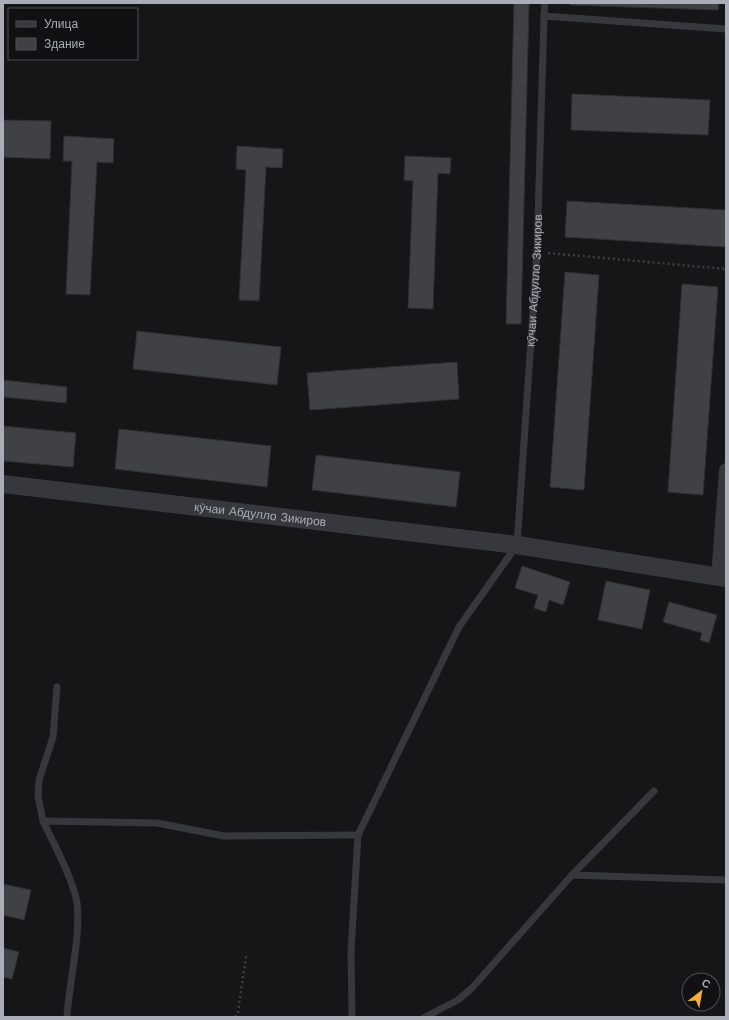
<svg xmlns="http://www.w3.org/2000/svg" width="729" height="1020" font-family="'Work Sans',sans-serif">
<rect width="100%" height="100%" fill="#161618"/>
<path fill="#404145" stroke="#303034" d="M514 3H529L521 324H506Z
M570 3H719L718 10 570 5Z
M572 94 710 100 708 135 571 130Z
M3 120 51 121 50 159 3 157Z
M64 136 114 139 113 163 97 162 90 295 66 294 72 161H63Z
M237 146 283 149 282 168 266 167 259 301 239 300 246 170 236 169Z
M405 156 451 158 450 174 438 173 433 309 408 308 413 181 404 180Z
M567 201 726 210V247L565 237Z
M565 272 599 275 584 490 550 487Z
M682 284 718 287 703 495 668 492Z
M137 331 281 347 277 385 133 369Z
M457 362 459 399 310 410 307 373Z
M3 380 67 387 66 403 3 397Z
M3 426 76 433 73 467 3 461Z
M119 429 271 446 267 487 115 469Z
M316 455 460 472 456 507 312 490Z
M522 566 570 582 563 605 549 600 546 612 534 608 538 595 515 588Z
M606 581 650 590 642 629 598 620Z
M669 602 717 615 709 643 700 640 702 633 663 622Z
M3 884 31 890 24 920 3 915Z
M3 948 19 952 12 979 3 977Z"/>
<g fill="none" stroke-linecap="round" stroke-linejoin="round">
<path stroke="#3d3f44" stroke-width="2.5" stroke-dasharray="2 3" stroke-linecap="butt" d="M548 253 726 269
M235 1017 238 1012 246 956"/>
<g stroke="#37383d" stroke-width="7">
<path d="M545 3 544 16 726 29"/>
<path d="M43 821 38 796 39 780 53 737 57 687"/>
<path d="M572 875 726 880"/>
<path d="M67 1017C69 982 81 937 77 903 74 881 53 842 43 821L157 823 224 836 358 835"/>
<path id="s1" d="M352 1017 351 951 358 835 459 627 517 545 537 252 544 16"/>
<path d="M425 1017 458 1000 472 988 572 875 654 791"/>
</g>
<path stroke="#37383d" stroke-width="14" d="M718 577 726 470"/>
<path stroke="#37383d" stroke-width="18" id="s2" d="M3 484 517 545 726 578"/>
</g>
<g text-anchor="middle" stroke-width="3" stroke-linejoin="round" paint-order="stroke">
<g font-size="12" fill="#a8adb8" stroke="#111113">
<text dy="4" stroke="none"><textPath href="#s1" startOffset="779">кӯчаи Абдулло Зикиров</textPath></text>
<text dy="4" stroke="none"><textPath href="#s2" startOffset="259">кӯчаи Абдулло Зикиров</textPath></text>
</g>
</g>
<rect width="729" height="1020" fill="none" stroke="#a8adb8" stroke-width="8"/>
<rect x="8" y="8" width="130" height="52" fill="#111113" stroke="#4d4f55"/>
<rect x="16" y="21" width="20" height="6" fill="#37383d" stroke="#4d4f55"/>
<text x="44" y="28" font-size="12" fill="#a8adb8">Улица</text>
<rect x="16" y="38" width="20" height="12" fill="#404145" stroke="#4d4f55"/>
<text x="44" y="48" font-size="12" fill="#a8adb8">Здание</text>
<g transform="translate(701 992) rotate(31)"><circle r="19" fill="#111113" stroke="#4d4f55"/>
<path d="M0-3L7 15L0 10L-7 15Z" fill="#f2b134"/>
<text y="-6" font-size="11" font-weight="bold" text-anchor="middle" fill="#a8adb8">С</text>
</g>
</svg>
